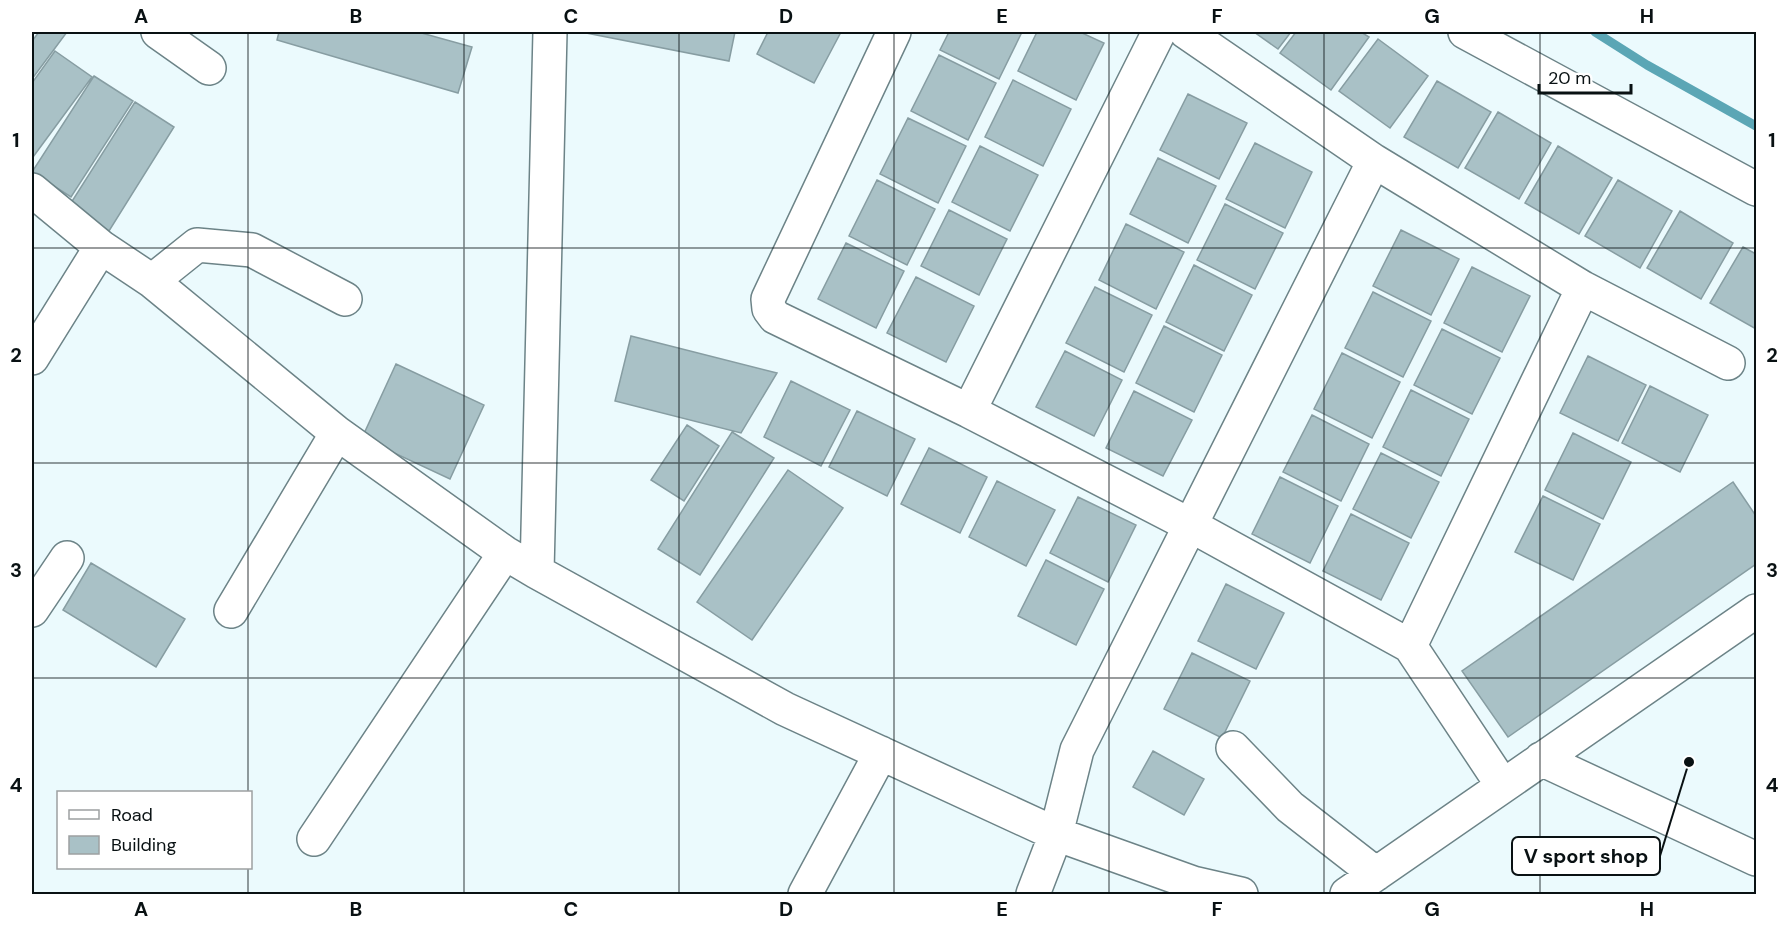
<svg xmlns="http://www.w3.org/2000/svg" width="1788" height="926" font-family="'DM Sans',sans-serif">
<rect width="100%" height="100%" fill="#ebfafd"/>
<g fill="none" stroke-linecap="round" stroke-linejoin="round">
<path stroke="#5ba6b5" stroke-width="9" d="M1595 32 1647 65 1756 126"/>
</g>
<path fill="#a9c1c6" stroke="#879da2" stroke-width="1.5" d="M39 32H67L32 79V41Z
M279 32H418L472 47 458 93 277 40Z
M581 32H735L729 61Z
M768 32H841L814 83 757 54Z
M949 32H1022L999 79 940 50Z
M1037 32H1080L1104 43 1076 100 1018 71Z
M1254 32H1291L1278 49Z
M1296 32H1361L1369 37 1331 90 1280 53Z
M1378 39 1428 76 1390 128 1339 91Z
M55 51 92 77 33 157 32 156V83Z
M939 55 996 83 968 140 911 111Z
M94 76 133 101 71 197 32 172Z
M1013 80 1071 109 1043 166 985 137Z
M1437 81 1491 112 1458 168 1404 137Z
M1188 94 1247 123 1219 179 1160 150Z
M135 102 174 127 109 231 69 206Z
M1498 112 1551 143 1519 199 1465 168Z
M908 118 966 146 938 203 880 174Z
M1255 143 1312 172 1285 228 1226 199Z
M980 146 1038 175 1010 231 952 202Z
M1558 146 1612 178 1579 234 1525 203Z
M1158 158 1216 186 1188 243 1130 214Z
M877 180 935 209 907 265 849 236Z
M1618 180 1672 211 1640 268 1585 236Z
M1225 204 1283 233 1255 289 1197 260Z
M949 210 1007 239 979 295 921 266Z
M1680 211 1733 243 1701 299 1647 268Z
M1126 224 1184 252 1156 309 1099 280Z
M1401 230 1459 259 1431 315 1373 286Z
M846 243 904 271 876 328 818 299Z
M1743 247 1756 254V329L1710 303Z
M1194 265 1252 295 1224 351 1166 322Z
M1472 267 1530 296 1502 352 1444 323Z
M916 277 974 306 946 362 887 333Z
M1095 287 1152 315 1124 372 1066 343Z
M1373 292 1431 321 1403 377 1345 348Z
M1164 326 1222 355 1194 412 1136 383Z
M1442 329 1500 358 1472 414 1414 385Z
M631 336 777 373 741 433 615 401Z
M1065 351 1122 380 1094 436 1036 407Z
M1342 353 1400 382 1372 438 1314 409Z
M1588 356 1646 385 1618 441 1560 413Z
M396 364 484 405 450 479 362 438Z
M791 381 850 410 821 466 764 437Z
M1650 386 1708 415 1680 472 1622 443Z
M1411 390 1469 419 1441 476 1383 447Z
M1134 391 1192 420 1163 476 1106 448Z
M857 411 915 439 887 496 829 467Z
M1312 415 1369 444 1341 501 1283 472Z
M687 425 719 446 684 501 651 480Z
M732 432 774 458 700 575 658 549Z
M1573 433 1631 462 1603 519 1545 490Z
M929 448 987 477 960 533 901 504Z
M1381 453 1439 482 1411 538 1353 509Z
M788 470 843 508 752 640 697 602Z
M1280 477 1338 506 1310 563 1252 534Z
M997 481 1055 510 1026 566 969 537Z
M1733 482 1756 516V564L1508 737 1462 671Z
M1543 496 1600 524 1573 580 1515 552Z
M1078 497 1136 525 1108 582 1050 553Z
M1351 514 1409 543 1381 600 1323 571Z
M1046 560 1104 589 1076 645 1018 616Z
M91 563 185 619 156 667 63 610Z
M1226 584 1284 613 1256 669 1198 641Z
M1192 653 1250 681 1222 738 1164 709Z
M1153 751 1204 779 1184 815 1133 787Z"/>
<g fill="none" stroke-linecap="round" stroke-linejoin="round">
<defs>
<path id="minor" d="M158 32 209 68
M894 32 768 299 769 309 775 317 969 411 1190 525 1410 646 1503 786
M1186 32 1374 161 1583 288 1728 363
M1465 32 1756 189
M32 190 101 247 152 281 337 433 505 553 537 572 785 709 1056 834 1193 883 1241 894
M152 281 197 245 252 250 345 299
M32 358 101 247
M969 411 1159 32
M537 572 550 32
M32 610 67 558
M231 611 337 433
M1410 646 1583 288
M1233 748 1290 807 1376 874
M1541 759 1756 859
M314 839 505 553
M805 894 881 753
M1033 894 1056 834 1077 750 1374 161
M1347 894 1756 611"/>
</defs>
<use href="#minor" stroke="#6c8387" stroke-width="36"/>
<use href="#minor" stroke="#fff" stroke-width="33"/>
</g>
<path fill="none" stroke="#091113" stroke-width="1.5" stroke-opacity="0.55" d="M248 32V792M464 32V894M679 32V894M894 32V894M1109 32V894M1324 32V894M1540 32V894M32 248H1756M32 463H1756M32 678H1756M248 868V894"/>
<path fill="none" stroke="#091113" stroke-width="2" d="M1689 762L1660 856"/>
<circle fill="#091113" stroke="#fff" stroke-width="2" cx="1689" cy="762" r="6"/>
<rect fill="#fff" stroke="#091113" stroke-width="2" x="1512" y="837" width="148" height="38" rx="6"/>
<g font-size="20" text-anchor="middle" font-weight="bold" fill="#091113">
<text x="1586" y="863">V sport shop</text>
</g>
<rect width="1788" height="926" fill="none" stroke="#ffffff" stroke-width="66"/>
<rect x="57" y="791" width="195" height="78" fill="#ffffff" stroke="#9da0a1" stroke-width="1.5"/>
<rect x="69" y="810" width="30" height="9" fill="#ffffff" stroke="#9da0a1" stroke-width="1.5"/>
<text x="111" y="821" font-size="18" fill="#091113">Road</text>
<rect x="69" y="836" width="30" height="18" fill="#a9c1c6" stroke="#9da0a1" stroke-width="1.5"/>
<text x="111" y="851" font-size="18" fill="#091113">Building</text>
<path d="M1539 84v9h92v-9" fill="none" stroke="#091113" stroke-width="3"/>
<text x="1548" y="84" font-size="18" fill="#091113" stroke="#ffffff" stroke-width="4.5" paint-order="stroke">20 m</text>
<rect x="33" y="33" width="1722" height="860" fill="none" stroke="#091113" stroke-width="2"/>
<g font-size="20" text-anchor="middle" font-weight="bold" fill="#091113">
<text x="141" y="23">A</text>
<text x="356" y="23">B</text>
<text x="571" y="23">C</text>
<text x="786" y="23">D</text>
<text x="1002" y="23">E</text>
<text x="1217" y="23">F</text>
<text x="1432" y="23">G</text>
<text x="1647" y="23">H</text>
<text x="16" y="147">1</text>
<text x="1772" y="147">1</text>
<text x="16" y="362">2</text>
<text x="1772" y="362">2</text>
<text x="16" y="577">3</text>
<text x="1772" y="577">3</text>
<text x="16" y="792">4</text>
<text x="1772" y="792">4</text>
<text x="141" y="916">A</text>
<text x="356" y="916">B</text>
<text x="571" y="916">C</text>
<text x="786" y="916">D</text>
<text x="1002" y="916">E</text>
<text x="1217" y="916">F</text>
<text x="1432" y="916">G</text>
<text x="1647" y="916">H</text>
</g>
</svg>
